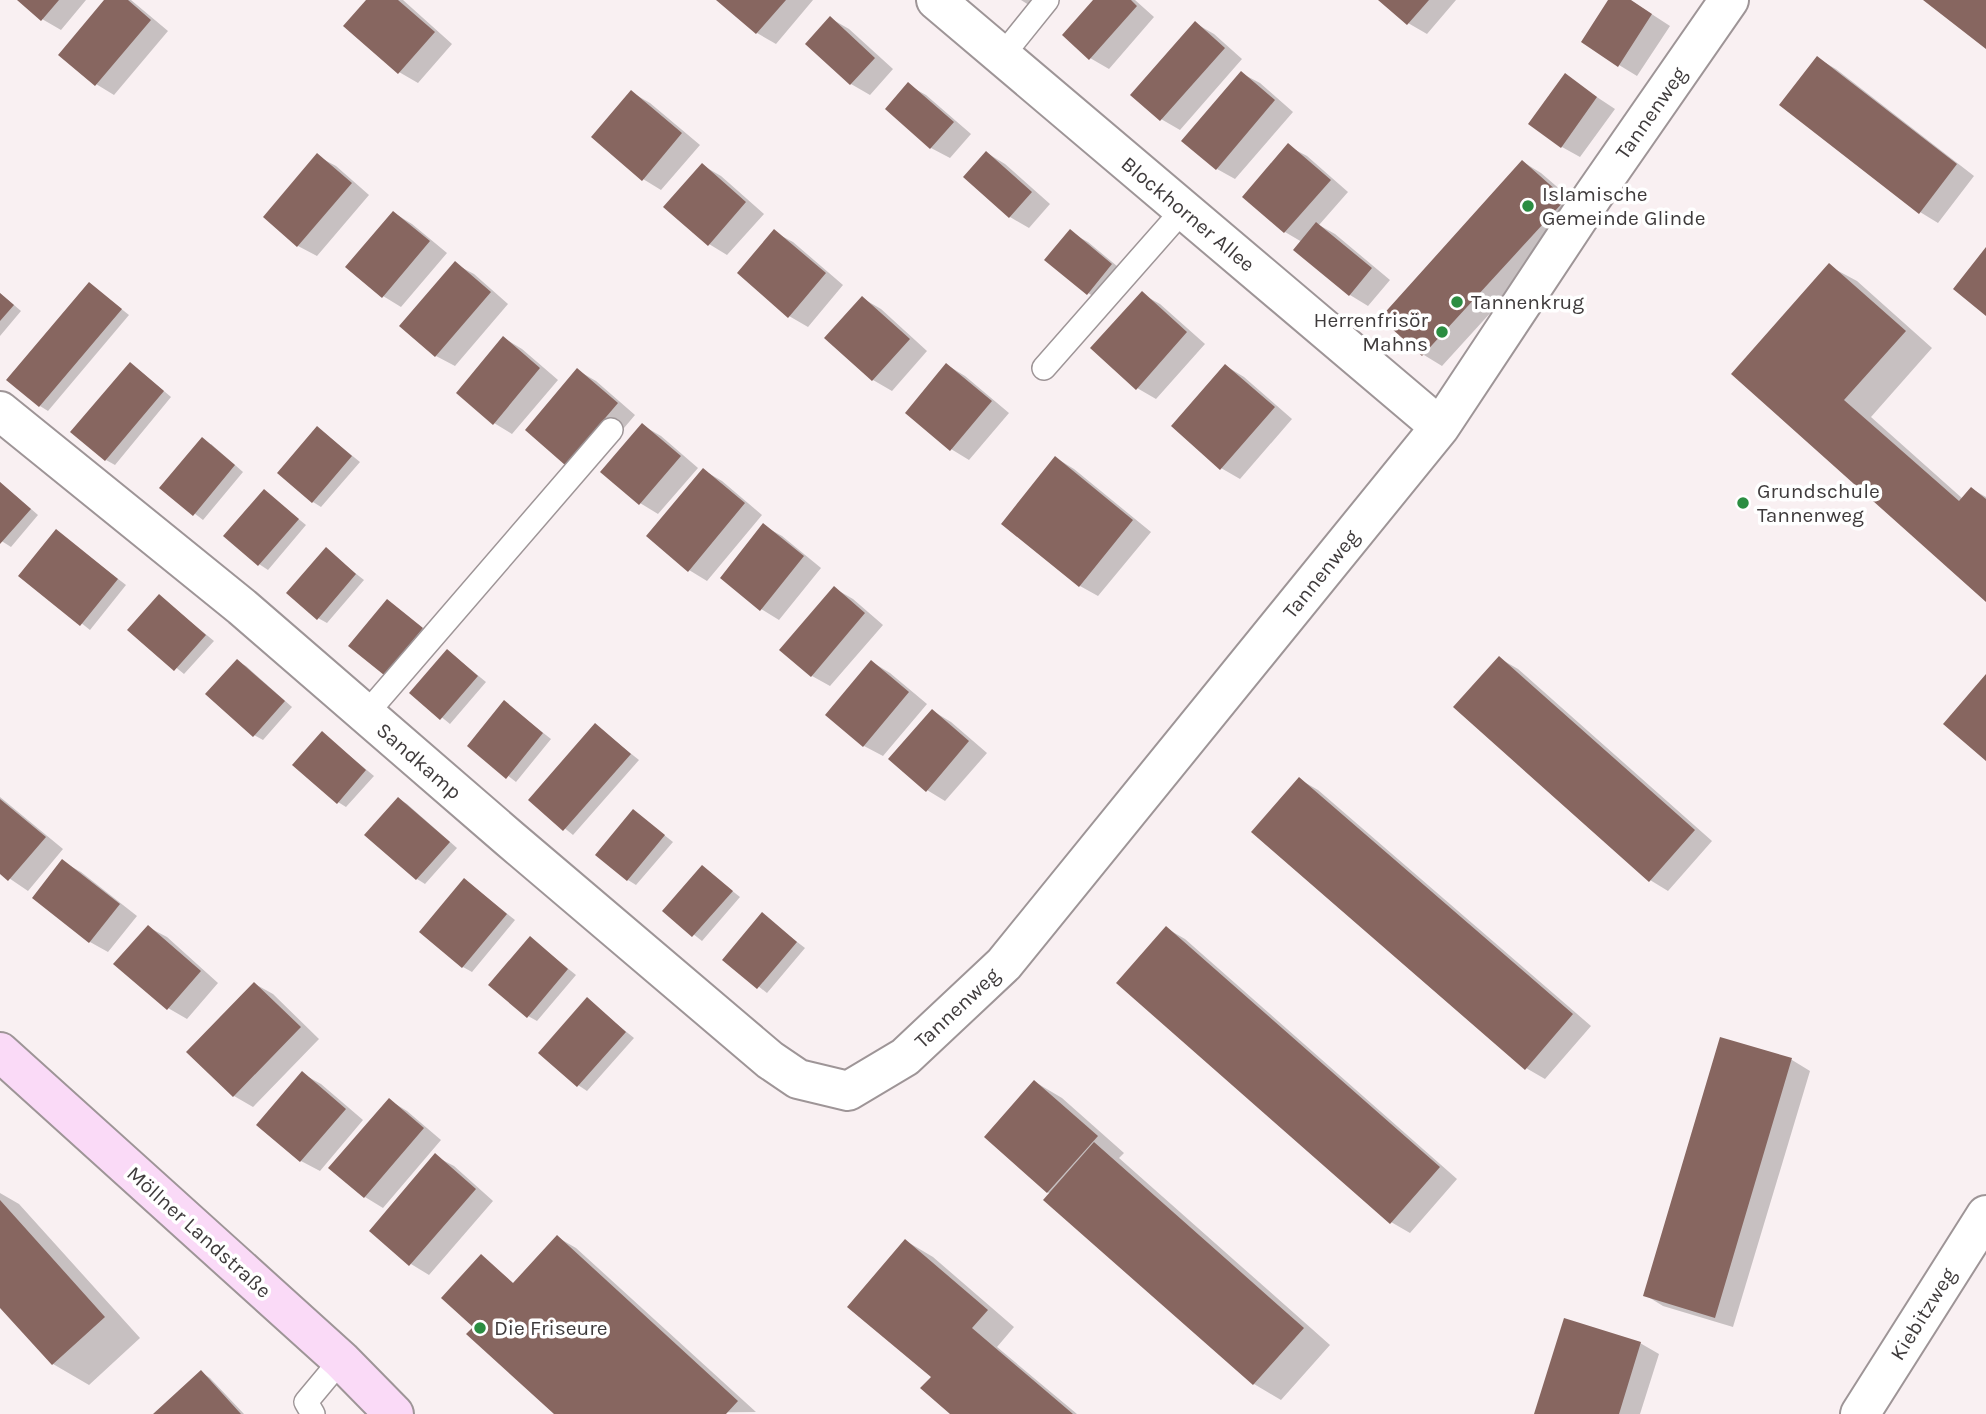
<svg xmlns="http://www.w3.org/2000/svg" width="1986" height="1414" font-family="Karla,sans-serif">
<rect width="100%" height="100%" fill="#f9f0f2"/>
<path fill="#0003" d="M20 0H86L61 30 42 19Z
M106 0H131L168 31 114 95 96 84Z
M368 0H403L452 44 418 83 399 72Z
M719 0H813L776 44 757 33Z
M1021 0H1056L1043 14Z
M1095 0H1135L1154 17 1109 69 1090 58Z
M1381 0H1456L1427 34 1408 23Z
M1611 0H1630L1670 26 1637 76 1619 65Z
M830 18 849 29 893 69 870 95 851 84 807 44Z
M1195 23 1214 34 1242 59 1180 130 1161 119Z
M1817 58 1836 69 1974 176 1938 223 1920 212Z
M1241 73 1260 83 1293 112 1235 179 1217 169Z
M1565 76 1615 109 1580 157 1562 147Z
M908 85 926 95 971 134 950 158 931 148 887 109Z
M631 92 650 103 700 145 661 190 643 179Z
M1288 146 1307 156 1348 192 1319 225 1335 234 1390 280 1368 306 1350 295 1302 242 1285 232 1244 197Z
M987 153 1005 164 1050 204 1029 228 1010 217 966 177Z
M317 156 336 166 369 195 317 256 298 246 265 217Z
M1523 162 1541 173 1584 210 1442 366 1424 355 1383 318Z
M702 165 721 176 764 214 727 255 709 244Z
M394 213 412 224 447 253 401 307 383 296Z
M774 232 793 242 843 285 808 327 789 316 739 273Z
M1070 232 1088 242 1129 276 1106 304 1088 293Z
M455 264 474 274 508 304 455 366 436 356Z
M1829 266 1857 281 1932 348 1871 417 1963 499 1972 489 1986 497V600L1733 374Z
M90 284 129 315 48 411 40 406Z
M0 293 21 311 0 336Z
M1142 294 1160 304 1205 344 1156 399 1137 388Z
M862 298 881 309 927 351 892 391 873 380 826 338Z
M504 338 522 349 558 380 512 434 494 423Z
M947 365 965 376 1009 413 969 460 951 449Z
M1226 366 1244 377 1292 419 1240 479 1221 468Z
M139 370 171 397 115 465 106 460Z
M577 370 596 381 635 415 585 474 567 463Z
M642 425 661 436 698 468 658 514 640 503Z
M318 428 360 462 321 507 313 502Z
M211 444 243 472 203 520 162 488Z
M1056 458 1074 469 1151 532 1098 596 1080 586Z
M703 470 722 481 762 515 707 581 689 570Z
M0 482 38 515 11 547 0 540Z
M264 491 306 525 268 570 259 564Z
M764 526 782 536 821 568 779 620 761 609Z
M56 531 126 585 90 630 21 575Z
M326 550 364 580 327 623 318 618Z
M834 588 853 599 883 625 830 686 812 676Z
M159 596 214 641 184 674 130 630Z
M387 601 430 634 394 679 385 674Z
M448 651 486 682 450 724 412 693Z
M1499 658 1518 669 1712 841 1668 891 1650 880Z
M237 661 246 666 292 707 263 740 254 735Z
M872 662 890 673 927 704 883 756 864 746 828 715Z
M504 702 551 739 516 782 469 745Z
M933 711 951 722 987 753 945 801 927 790Z
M595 725 639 760 573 835 530 800Z
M322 733 374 776 346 807 338 802Z
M1299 779 1318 790 1591 1026 1545 1079 1526 1068Z
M0 797 63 849 28 891 0 872Z
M399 799 407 804 457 848 425 884 417 879Z
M634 811 673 842 636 885 628 880Z
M63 862 81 872 137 916 108 952 90 942 34 898Z
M702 867 740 897 702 941 664 911Z
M465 880 515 920 472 972 463 967Z
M762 915 805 948 767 993 725 960Z
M148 927 167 937 218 983 187 1019 168 1008Z
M1166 928 1185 939 1457 1179 1410 1233 1391 1222Z
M530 938 576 975 537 1021 528 1016Z
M255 984 273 994 319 1039 253 1107 234 1096 189 1052Z
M587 1000 634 1038 587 1091 578 1085Z
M1721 1039 1792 1060 1810 1071 1733 1327 1663 1306 1645 1295Z
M303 1074 321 1084 363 1120 320 1171 301 1161Z
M1035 1082 1062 1098 1124 1153 1119 1158 1330 1345 1281 1400 1254 1384 1050 1194 986 1137Z
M389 1100 407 1111 441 1140 383 1208 365 1197Z
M435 1156 454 1166 493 1201 429 1275 411 1264Z
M0 1193 19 1204 140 1338 89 1385 53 1364 0 1306Z
M557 1237 576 1248 756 1412 556 1414 475 1327 481 1256 514 1284Z
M906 1241 933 1257 1014 1327 997 1347 1077 1414H953L933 1376Z
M1640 1343 1659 1354 1640 1414H1536Z
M201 1372 210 1378 244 1414H156Z"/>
<path fill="#876660" d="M17 0H59L41 21Z
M104 0H128L151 20 95 86 58 55Z
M366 0H398L435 32 398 74 343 26Z
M716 0H786L756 34Z
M1093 0H1131L1137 6 1089 60 1062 35Z
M1378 0H1429L1407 25Z
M1608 0H1631L1652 14 1618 67 1581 42Z
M1923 0H1986V49Z
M830 16 875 58 850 85 805 44Z
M1195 21 1225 48 1160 121 1130 95Z
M1817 56 1957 164 1919 214 1779 105Z
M1241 71 1275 100 1216 170 1181 141Z
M1565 73 1597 97 1561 148 1528 124Z
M908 82 954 122 930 149 885 109Z
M631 90 682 133 642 181 591 137Z
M1288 143 1331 180 1284 233 1242 197Z
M986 151 1032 192 1009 218 963 177Z
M317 153 352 183 297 247 263 217Z
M1522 160 1566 199 1422 356 1380 318Z
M702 163 746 202 708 246 663 207Z
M393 211 430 241 382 298 345 267Z
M1316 222 1372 268 1349 296 1293 250Z
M774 229 826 273 788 318 737 273Z
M1070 229 1112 264 1087 295 1044 260Z
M1986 247V316L1953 289Z
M455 261 491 292 435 357 399 326Z
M1829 263 1906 331 1844 400 1959 501 1971 487 1986 499V602L1731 374Z
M89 282 122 309 39 407 6 380Z
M1142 291 1187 332 1136 390 1090 348Z
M0 293 14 305 0 321Z
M862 296 910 339 872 381 824 338Z
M503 336 540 368 493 425 456 393Z
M130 362 164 391 105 461 70 432Z
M946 363 992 401 950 451 905 413Z
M1225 364 1275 407 1220 470 1171 426Z
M577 368 618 403 565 465 525 430Z
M642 423 681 456 639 505 600 472Z
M317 426 352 456 312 503 277 473Z
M202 437 235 465 193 516 159 488Z
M1055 456 1133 520 1079 587 1001 524Z
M703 468 745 503 688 572 646 536Z
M0 482 31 509 0 544Z
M264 489 299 519 258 566 223 536Z
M763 523 804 556 760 611 720 578Z
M56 529 118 579 80 626 18 576Z
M326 547 356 574 317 620 286 593Z
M834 586 865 613 811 677 779 650Z
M159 594 206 635 174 671 127 630Z
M387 599 423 628 384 675 348 646Z
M447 649 478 676 440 720 409 693Z
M1499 656 1695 830 1649 882 1453 707Z
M237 659 285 701 253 737 205 694Z
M871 660 909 692 863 747 825 715Z
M1986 674V761L1943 724Z
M504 700 543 733 506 779 467 746Z
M932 709 969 741 926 792 888 759Z
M595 723 631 754 563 831 528 800Z
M322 731 366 770 337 804 292 765Z
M1299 777 1573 1014 1525 1070 1251 832Z
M398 797 450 842 416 880 364 835Z
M0 799 46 837 8 881 0 874Z
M633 809 665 835 627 881 595 855Z
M62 859 120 904 89 943 32 898Z
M702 865 733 891 692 937 662 911Z
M464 878 507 914 462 968 419 932Z
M762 912 797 942 757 989 722 960Z
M148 925 201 971 167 1010 113 964Z
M1166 926 1440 1167 1390 1224 1116 983Z
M530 936 568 969 527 1018 488 985Z
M254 982 301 1027 233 1097 186 1052Z
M587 997 626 1032 577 1087 538 1053Z
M1720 1037 1792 1058 1715 1318 1643 1296Z
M302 1071 346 1109 300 1162 256 1125Z
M1034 1080 1098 1136 1047 1193 984 1137Z
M389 1098 424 1128 364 1198 328 1168Z
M1094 1142 1304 1328 1253 1385 1043 1200Z
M435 1153 476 1189 409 1266 369 1231Z
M0 1200 105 1317 52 1365 0 1308Z
M557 1235 738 1401 726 1414H554L466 1334 473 1327 441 1298 481 1254 513 1283Z
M905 1239 988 1310 972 1328 1073 1414H950L920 1388 931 1377 847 1307Z
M1564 1318 1641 1342 1619 1414H1534Z
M201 1370 241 1414H153Z"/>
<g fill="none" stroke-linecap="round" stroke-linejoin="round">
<defs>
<path id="lane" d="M1002 56 1047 0
M1044 368 1183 210
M366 714 611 430
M313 1414 306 1402 341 1360"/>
<path id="street" d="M936 0 1440 427
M0 411 242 607 510 839 770 1060 798 1079 848 1091 905 1057 1004 964 1440 427 1593 196 1729 0
M1860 1414 1986 1215"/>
<path id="secondary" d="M0 1052 341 1360 394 1414"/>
</defs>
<use href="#lane" stroke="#9e9597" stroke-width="26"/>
<use href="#street" stroke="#9e9597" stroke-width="42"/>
<use href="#secondary" stroke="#9e9597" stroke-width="42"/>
<use href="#lane" stroke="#fff" stroke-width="23"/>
<use href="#street" stroke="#fff" stroke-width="38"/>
<use href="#secondary" stroke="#fadaf7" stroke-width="38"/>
</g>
<g fill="#2b8d41" stroke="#fff" stroke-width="2.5">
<circle cx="1528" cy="206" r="7"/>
<circle cx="1457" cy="302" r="7"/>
<circle cx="1442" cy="332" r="7"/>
<circle cx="1743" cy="503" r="7"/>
<circle cx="480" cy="1328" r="7"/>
</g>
<g text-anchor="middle" stroke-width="7" stroke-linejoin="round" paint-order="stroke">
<g font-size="21" fill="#3f3b3c" stroke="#fff">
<text transform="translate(1651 113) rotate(-55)" y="7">Tannenweg</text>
<text transform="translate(1188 214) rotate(40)" y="7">Blockhorner Allee</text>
<text transform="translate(1321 574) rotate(-51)" y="7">Tannenweg</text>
<text transform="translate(419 761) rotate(41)" y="7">Sandkamp</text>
<text transform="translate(957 1008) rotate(-43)" y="7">Tannenweg</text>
<text transform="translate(199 1232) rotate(42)" y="7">Möllner Landstraße</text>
<text transform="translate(1923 1314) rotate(-58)" y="7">Kiebitzweg</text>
</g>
<g font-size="21" fill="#3f3b3c" stroke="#fff" text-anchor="start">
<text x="1542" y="201">Islamische<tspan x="1542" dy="24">Gemeinde Glinde</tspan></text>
<text x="1471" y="309">Tannenkrug</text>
<text x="1428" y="327" text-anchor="end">Herrenfrisör<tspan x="1428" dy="24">Mahns</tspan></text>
<text x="1757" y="498">Grundschule<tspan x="1757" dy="24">Tannenweg</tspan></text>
<text x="494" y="1335">Die Friseure</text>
</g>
</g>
</svg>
